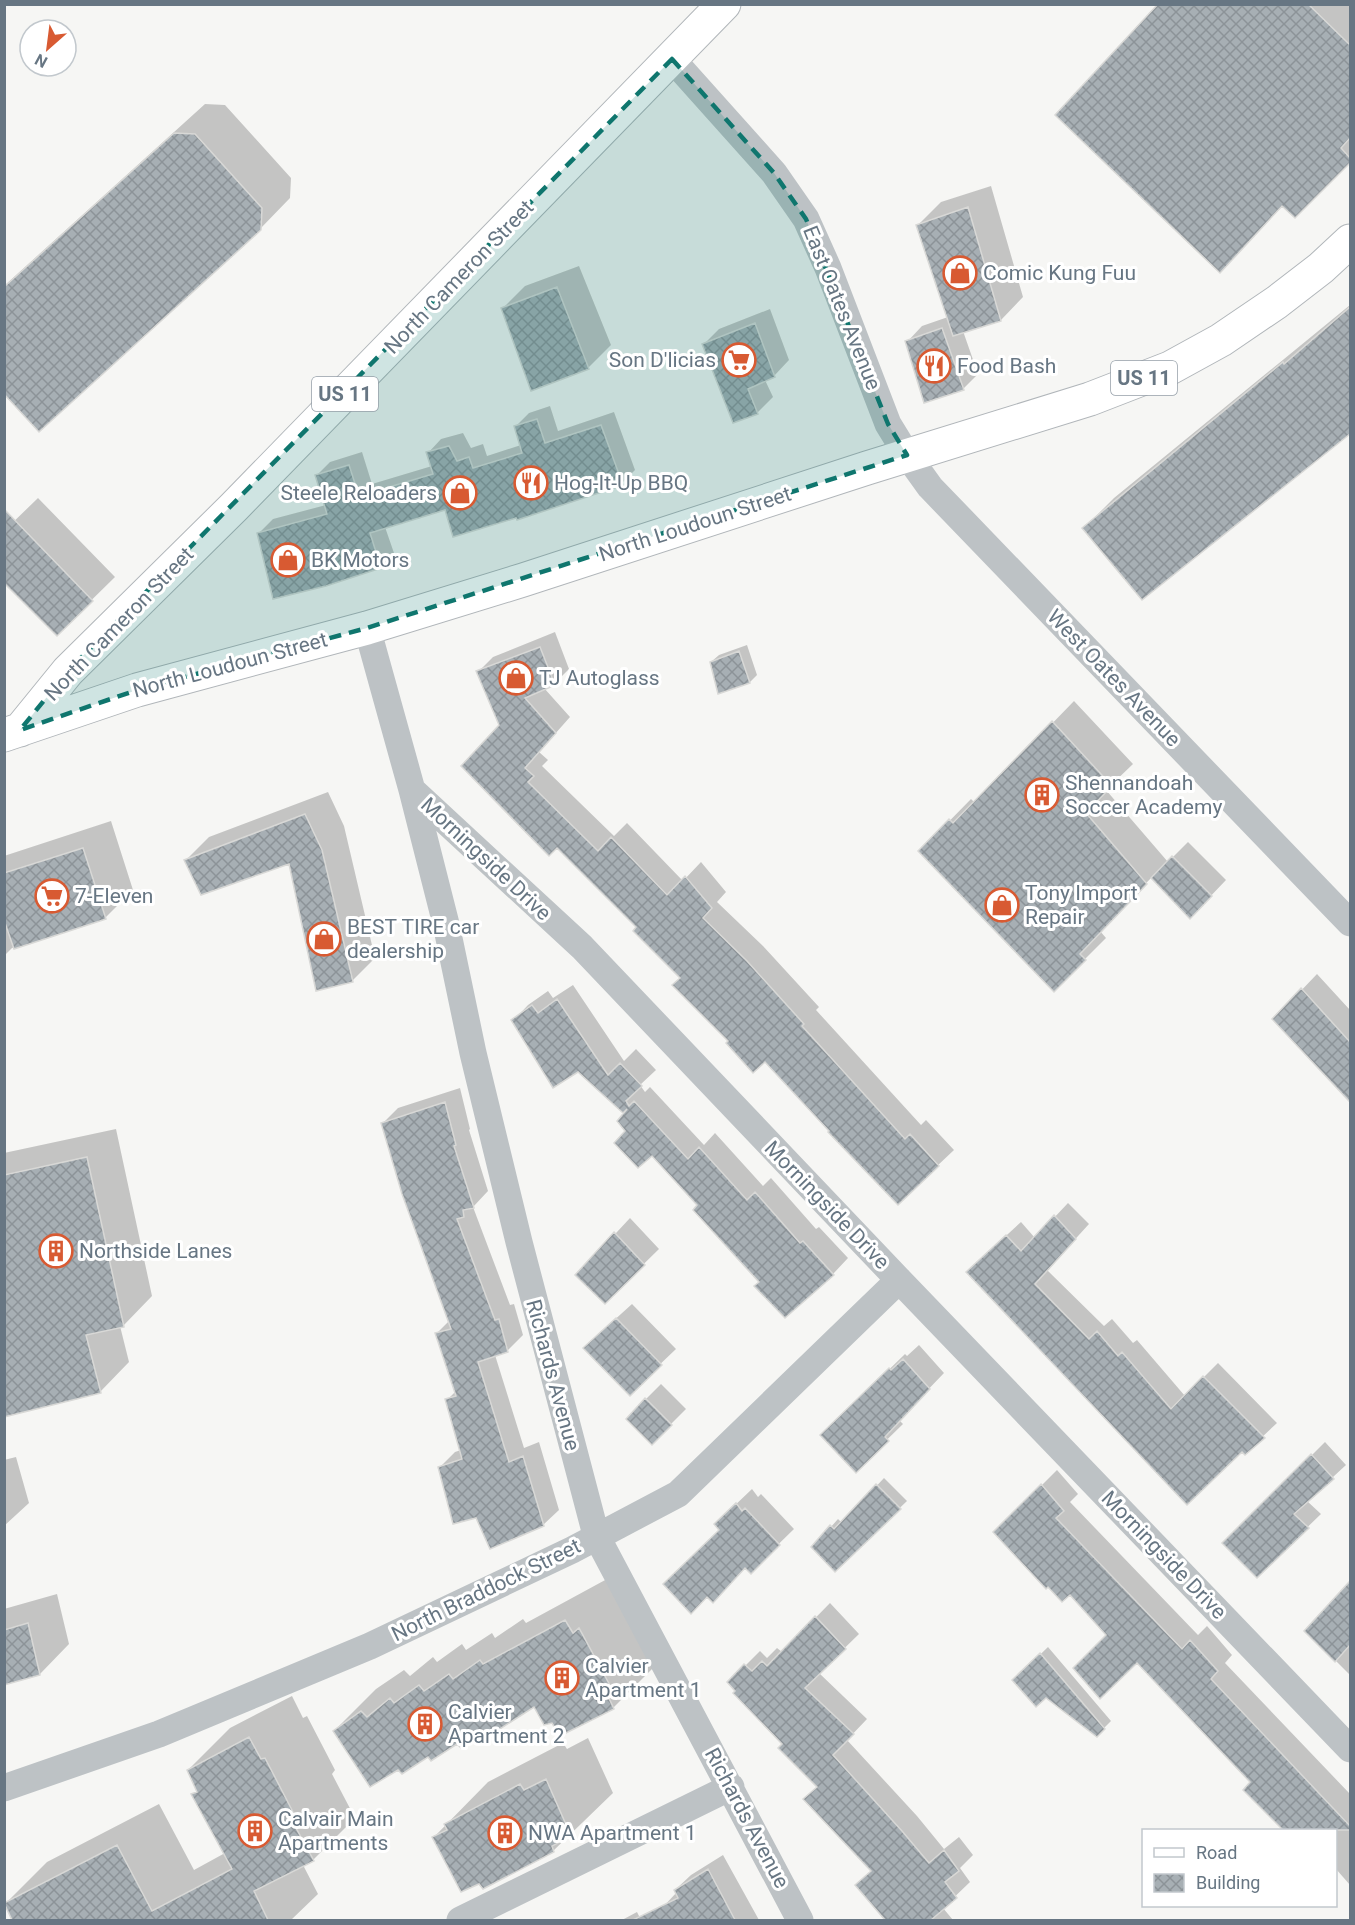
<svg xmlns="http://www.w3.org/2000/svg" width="1355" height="1925" font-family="Roboto,sans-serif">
<defs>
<pattern id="building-cross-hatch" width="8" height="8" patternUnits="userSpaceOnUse" patternTransform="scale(1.5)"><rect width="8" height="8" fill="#a7afb4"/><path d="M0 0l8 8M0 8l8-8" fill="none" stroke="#8c9398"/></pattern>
</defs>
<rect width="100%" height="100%" fill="#f6f6f4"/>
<path fill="#0003" d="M1160 4H1350V161L1295 216 1283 205 1249 241Z
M205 104 225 105 291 178 290 198 260 229 4 392V286Z
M991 186 1023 297 1001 320 963 331 978 374 963 389 907 342 922 326 948 317 918 225 941 202Z
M579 266 611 345 588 368 503 308 525 286Z
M1350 305V433L1142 598 1084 528 1114 498Z
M770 309 789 360 774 376 765 380 773 397 758 412 734 421 704 344 719 329Z
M550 406 558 431 614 412 635 470 622 483 446 508 385 527 394 553 380 567 259 533 273 519 326 505 317 475 330 462 362 452 372 484 432 466 428 453 441 439 463 433 471 448 483 444 487 456 521 445 515 427 529 413Z
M38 498 115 577 57 634 4 531Z
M555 632 569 669 554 684 544 688 570 717 539 752 548 760 542 766 614 836 627 823 683 881 701 862 726 892 717 902 763 946 819 1007 816 1010 921 1125 926 1120 954 1150 898 1203 765 1060 730 1041 682 978 638 927 557 846 500 726 478 672 493 657Z
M747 645 757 675 750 682 711 662 719 655Z
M1074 701 1133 764 1106 790 1168 862 1188 842 1226 880 1206 901 1152 877 1100 931 1106 938 1054 990 920 851 971 799 975 803Z
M328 792 344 826 375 958 352 981 290 862 186 860 209 837Z
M111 821 133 890 105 918 12 948 4 956V856Z
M1317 974 1350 1010V1100L1274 1019Z
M573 985 624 1061 636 1049 656 1070 640 1085 645 1092 650 1087 704 1145 715 1133 763 1186 771 1178 816 1229 819 1227 848 1258 833 1274 761 1282 699 1205 652 1153 627 1131 633 1104 632 1103 623 1111 578 1070 513 1021 528 1005 548 991 553 998Z
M460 1088 470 1129 469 1130 488 1191 473 1207 510 1305 514 1304 523 1335 507 1351 495 1355 524 1448 539 1442 559 1510 543 1525 477 1516 440 1467 455 1452 461 1450 447 1400 456 1391 437 1333 450 1320 383 1123 398 1108Z
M116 1129 152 1296 123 1326H120L129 1362 100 1392 4 1416V1153Z
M1068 1203 1089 1224 1047 1270 1104 1326 1112 1319 1133 1343 1137 1340 1185 1396 1218 1363 1277 1423 1245 1453 1242 1450 1187 1503 982 1258 1021 1222 1035 1238Z
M630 1218 659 1249 605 1302 577 1275Z
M632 1304 676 1349 630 1393 600 1333Z
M919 1345 944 1373 899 1420 903 1424 856 1470 822 1435 905 1354 907 1356Z
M661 1384 686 1409 652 1443 646 1399Z
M1325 1442 1346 1465 1307 1501 1321 1514 1257 1576 1224 1543Z
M16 1457 29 1503 4 1526V1460Z
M1057 1470 1078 1494 1070 1502 1198 1635 1207 1626 1232 1655 1225 1663 1350 1794V1885L1336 1869V1830H1285L1245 1790 1253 1782 1137 1661 1108 1635 1070 1592 995 1532Z
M884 1478 907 1501 835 1570 813 1547 838 1519 842 1523Z
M752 1489 758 1497 761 1494 794 1529 751 1571 721 1529 731 1509Z
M607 1579 655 1666 613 1708 553 1721 534 1704 487 1730 428 1755 334 1731 376 1689 404 1670 410 1676 433 1657 437 1662 462 1644 466 1650 492 1633 495 1638 523 1619 526 1623Z
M1350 1583V1675L1306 1631Z
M57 1594 69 1644 40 1674 4 1684V1609Z
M830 1603 859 1634 819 1673 867 1719 847 1740 917 1816 944 1849 959 1837 973 1855 960 1868 970 1882 943 1908 953 1920H887L857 1886 872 1870 818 1786 729 1682 760 1651 767 1658 777 1648 782 1652Z
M1048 1647 1111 1721 1097 1735 1046 1696 1014 1680Z
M292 1696 303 1718 307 1716 335 1770 332 1774 355 1818 313 1860 303 1865 318 1894 291 1920H14L5 1904 47 1862 159 1804 194 1870 225 1853 193 1795 198 1790 188 1770 230 1728Z
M588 1738 613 1793 553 1851 434 1837 488 1782 563 1743 567 1749Z
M723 1855 759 1920H669L662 1908 677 1892 675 1890 691 1875Z
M637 1912 641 1920H622Z"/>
<path fill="url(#building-cross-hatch)" stroke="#d8d8d6" stroke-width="1.5" d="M1158 4H1308L1350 45V138L1341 148 1350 158V163L1295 218 1282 206 1220 273 1055 115Z
M174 133 195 134 262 208 261 230 39 432 4 394V287Z
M968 207 1001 321 953 336 916 225Z
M557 287 589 369 531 391 501 308Z
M1350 307V434L1142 600 1082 528 1283 362 1284 364Z
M755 323 775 377 748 389 758 414 733 423 702 344Z
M942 328 964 390 924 403 905 341Z
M537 419 545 443 601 425 623 485 517 520 516 518 453 537 445 510 370 533 381 568 326 586 273 599 257 533 327 514 315 475 349 465 359 496 433 474 426 452 449 446 457 461 469 457 473 468 522 453 514 426Z
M4 509 93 601 57 636 4 583Z
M540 647 555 685 525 698 556 733 525 768 534 776 528 782 598 851 611 837 667 895 685 876 712 908 703 918 747 961 804 1024 802 1026 905 1139 910 1134 939 1166 898 1205 828 1132 829 1131 765 1062 753 1073 726 1043 728 1041 672 985 680 978 633 931 636 927 557 848 549 856 461 766 499 725 476 671Z
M739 651 750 683 718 694 710 662Z
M1052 721 1112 786 1086 813 1147 884 1080 954 1086 960 1054 992 918 851 949 819 953 823Z
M305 814 322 850 353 982 316 991 289 864 201 895 184 860Z
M83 848 106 919 14 949 4 920V873Z
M1172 856 1212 896 1190 919 1151 878Z
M1301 988 1350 1042V1102L1272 1019Z
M557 999 608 1075 620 1063 642 1086 626 1101 629 1106 634 1101 688 1159 699 1147 747 1200 755 1192 800 1243 803 1241 834 1275 785 1318 754 1286 759 1282 693 1210 697 1205 652 1156 638 1168 614 1143 625 1131 617 1121 627 1109 623 1113 578 1072 553 1088 511 1020 532 1005 538 1013Z
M445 1102 456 1145 454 1146 474 1208 463 1210 464 1217 457 1219 495 1320 499 1319 508 1352 478 1362 509 1462 523 1456 544 1526 490 1549 476 1518 453 1524 438 1467 462 1459 445 1399 456 1396 435 1333 451 1329 402 1194 381 1123Z
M87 1157 124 1327 86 1335 101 1393 4 1417V1175Z
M1054 1215 1076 1239 1035 1284 1089 1339 1097 1331 1118 1356 1122 1352 1171 1409 1203 1376 1265 1438 1245 1455 1242 1452 1187 1505 966 1272 1006 1235 1021 1251Z
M614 1232 645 1265 605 1304 575 1275Z
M616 1318 662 1365 630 1396 583 1348Z
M903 1359 930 1389 885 1437 889 1441 856 1473 820 1435 889 1368 891 1370Z
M645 1398 672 1425 652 1445 626 1419Z
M1311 1454 1334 1479 1294 1514 1309 1528 1257 1578 1222 1543Z
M876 1484 901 1509 835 1572 811 1547 830 1525 834 1529Z
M1041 1484 1064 1511 1056 1518 1182 1649 1190 1640 1218 1671 1211 1679 1350 1826V1830H1283L1243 1790 1250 1782 1137 1663 1100 1699 1073 1668 1106 1635 1070 1595 1062 1602 1048 1587 1046 1589 993 1532Z
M736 1503 742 1511 745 1508 780 1545 751 1574 745 1568 713 1603 707 1597 691 1614 663 1584 719 1530 714 1524Z
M1350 1581V1645L1335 1662 1304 1631Z
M815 1616 846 1649 805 1688 854 1734 833 1755 902 1831 929 1863 944 1850 959 1871 945 1882 957 1898 931 1920H885L855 1885 871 1871 803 1799 817 1787 778 1748 782 1744 733 1693 735 1691 727 1682 744 1664 752 1671 762 1661 767 1666Z
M565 1620 573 1633 579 1628 613 1691 607 1694 614 1709 560 1736 552 1723 544 1725 534 1707 489 1736 486 1732 461 1748 457 1744 431 1761 428 1757 402 1774 398 1770 370 1787 333 1731 361 1711 367 1717 390 1698 394 1703 419 1685 424 1691 449 1674 453 1679 480 1660 483 1664Z
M28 1623 40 1675 4 1685V1630Z
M1040 1653 1105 1729 1097 1737 1046 1698 1036 1707 1012 1680Z
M249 1737 261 1759 265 1758 294 1814 290 1817 314 1861 254 1891 268 1920H12L4 1903 117 1845 152 1911 232 1869 191 1794 197 1792 187 1770Z
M546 1779 571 1836 552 1846 554 1852 483 1889 479 1884 461 1892 432 1837 447 1830 444 1824 520 1784 524 1790Z
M708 1869 735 1920H633L678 1898 674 1890Z"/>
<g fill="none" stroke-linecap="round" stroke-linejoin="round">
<defs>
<path id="primary" d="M20 730 68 671 234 507 724 4
M4 735 137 690 367 628 523 580 867 468 1090 399 1170 368 1221 340 1277 302 1321 268 1350 241"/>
</defs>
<use href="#primary" stroke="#b1b6ba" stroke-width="35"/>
<path stroke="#bdc2c5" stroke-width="27" d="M672 59 774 173 806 219 828 268 888 424 907 455 930 487 1350 923
M367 628 412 790 582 947 899 1280 1350 1749
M412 790 446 924 473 1053 519 1242 596 1535 800 1920
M4 1788 159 1734 370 1646 572 1550 678 1494 899 1280
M460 1920 731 1787"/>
<use href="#primary" stroke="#fff" stroke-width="33"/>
</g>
<path fill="#0f766e" fill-opacity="0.2" stroke="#0f766e" stroke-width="4.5" stroke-dasharray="12 8" stroke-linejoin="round" d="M672 59 774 173 806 219 888 424 907 455 367 628 137 690 20 730 68 671Z"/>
<defs>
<symbol id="shop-ring" viewBox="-11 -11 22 22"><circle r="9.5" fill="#fff" stroke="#d85a32" stroke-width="1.5"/><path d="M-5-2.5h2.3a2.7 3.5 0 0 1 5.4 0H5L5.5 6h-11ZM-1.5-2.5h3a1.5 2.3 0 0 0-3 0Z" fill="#d85a32"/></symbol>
<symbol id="supermarket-ring" viewBox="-11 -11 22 22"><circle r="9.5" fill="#fff" stroke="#d85a32" stroke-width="1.5"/><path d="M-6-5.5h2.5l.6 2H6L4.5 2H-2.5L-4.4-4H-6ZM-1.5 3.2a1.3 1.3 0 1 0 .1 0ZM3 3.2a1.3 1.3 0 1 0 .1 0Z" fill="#d85a32"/></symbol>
<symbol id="restaurant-ring" viewBox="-11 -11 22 22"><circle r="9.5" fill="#fff" stroke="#d85a32" stroke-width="1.5"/><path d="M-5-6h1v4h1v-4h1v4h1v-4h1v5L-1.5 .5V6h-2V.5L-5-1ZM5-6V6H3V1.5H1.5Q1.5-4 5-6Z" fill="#d85a32"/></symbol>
<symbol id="building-ring" viewBox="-11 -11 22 22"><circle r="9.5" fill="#fff" stroke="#d85a32" stroke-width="1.5"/><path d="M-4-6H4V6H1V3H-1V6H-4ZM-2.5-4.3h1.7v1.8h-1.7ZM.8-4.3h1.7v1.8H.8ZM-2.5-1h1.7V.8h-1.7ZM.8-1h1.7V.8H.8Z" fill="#d85a32"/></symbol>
</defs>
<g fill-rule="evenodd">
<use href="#shop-ring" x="941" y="254" width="38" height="38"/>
<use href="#supermarket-ring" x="720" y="341" width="38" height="38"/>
<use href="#restaurant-ring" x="915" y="347" width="38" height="38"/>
<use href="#restaurant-ring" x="512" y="464" width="38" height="38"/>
<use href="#shop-ring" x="441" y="474" width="38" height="38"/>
<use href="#shop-ring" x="269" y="541" width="38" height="38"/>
<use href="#shop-ring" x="497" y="659" width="38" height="38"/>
<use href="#building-ring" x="1023" y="776" width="38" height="38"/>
<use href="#supermarket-ring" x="33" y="877" width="38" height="38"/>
<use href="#shop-ring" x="983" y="886" width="38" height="38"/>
<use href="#shop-ring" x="305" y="920" width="38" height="38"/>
<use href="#building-ring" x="37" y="1232" width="38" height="38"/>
<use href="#building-ring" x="543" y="1659" width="38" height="38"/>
<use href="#building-ring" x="406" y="1705" width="38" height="38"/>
<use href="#building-ring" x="236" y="1812" width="38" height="38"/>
<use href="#building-ring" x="486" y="1814" width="38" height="38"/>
</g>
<g text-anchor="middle" stroke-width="6" stroke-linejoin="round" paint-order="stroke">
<g fill="#fff" stroke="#959fa8" stroke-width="1.5">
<rect x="1111" y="361" width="66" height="34" rx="4.5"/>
<rect x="312" y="377" width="66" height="34" rx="4.5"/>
</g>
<g font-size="20" font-weight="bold" fill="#677683">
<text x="1144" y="385">US 11</text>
<text x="345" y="401">US 11</text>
</g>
<g font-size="21" fill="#677683" stroke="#fff" text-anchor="start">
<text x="983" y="280">Comic Kung Fuu</text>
<text x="716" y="367" text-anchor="end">Son D'licias</text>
<text x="957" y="373">Food Bash</text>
<text x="554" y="490">Hog-It-Up BBQ</text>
<text x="437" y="500" text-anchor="end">Steele Reloaders</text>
<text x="311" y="567">BK Motors</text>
<text x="539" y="685">TJ Autoglass</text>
<text x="1065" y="790">Shennandoah<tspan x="1065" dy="24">Soccer Academy</tspan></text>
<text x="1025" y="900">Tony Import<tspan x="1025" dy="24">Repair</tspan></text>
<text x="75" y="903">7-Eleven</text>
<text x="347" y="934">BEST TIRE car<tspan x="347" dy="24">dealership</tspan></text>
<text x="79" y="1258">Northside Lanes</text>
<text x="585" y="1673">Calvier<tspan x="585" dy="24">Apartment 1</tspan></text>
<text x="448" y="1719">Calvier<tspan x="448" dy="24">Apartment 2</tspan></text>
<text x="278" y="1826">Calvair Main<tspan x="278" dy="24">Apartments</tspan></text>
<text x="528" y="1840">NWA Apartment 1</text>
</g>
<g font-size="21" fill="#677683" stroke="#fff">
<text transform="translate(459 277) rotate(-46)" y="7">North Cameron Street</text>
<text transform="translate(842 308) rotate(68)" y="7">East Oates Avenue</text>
<text transform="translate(695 524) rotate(-18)" y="7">North Loudoun Street</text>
<text transform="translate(119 624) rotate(-46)" y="7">North Cameron Street</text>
<text transform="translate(230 665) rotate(-15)" y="7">North Loudoun Street</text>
<text transform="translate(1114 678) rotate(46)" y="7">West Oates Avenue</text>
<text transform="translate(486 859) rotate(43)" y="7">Morningside Drive</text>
<text transform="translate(827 1205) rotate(46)" y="7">Morningside Drive</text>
<text transform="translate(553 1375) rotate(75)" y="7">Richards Avenue</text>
<text transform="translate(1164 1555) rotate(46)" y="7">Morningside Drive</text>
<text transform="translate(486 1590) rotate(-26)" y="7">North Braddock Street</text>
<text transform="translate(747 1818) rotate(62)" y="7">Richards Avenue</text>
</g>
</g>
<rect width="1355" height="1925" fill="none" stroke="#677683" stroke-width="12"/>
<rect x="1142" y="1829" width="195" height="78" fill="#ffffff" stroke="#c2c8cd" stroke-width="1.5"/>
<rect x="1154" y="1848" width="30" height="9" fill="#ffffff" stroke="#c2c8cd" stroke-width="1.5"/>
<text x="1196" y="1859" font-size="18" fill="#677683">Road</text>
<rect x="1154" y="1874" width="30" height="18" fill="url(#building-cross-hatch)" stroke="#c2c8cd" stroke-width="1.5"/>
<text x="1196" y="1889" font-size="18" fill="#677683">Building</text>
<g transform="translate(48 48) rotate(208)"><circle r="28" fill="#ffffff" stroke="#c2c8cd" stroke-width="1.5"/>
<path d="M0-4.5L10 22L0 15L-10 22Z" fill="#d85a32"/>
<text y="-9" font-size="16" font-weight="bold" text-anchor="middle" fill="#677683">N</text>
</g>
</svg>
